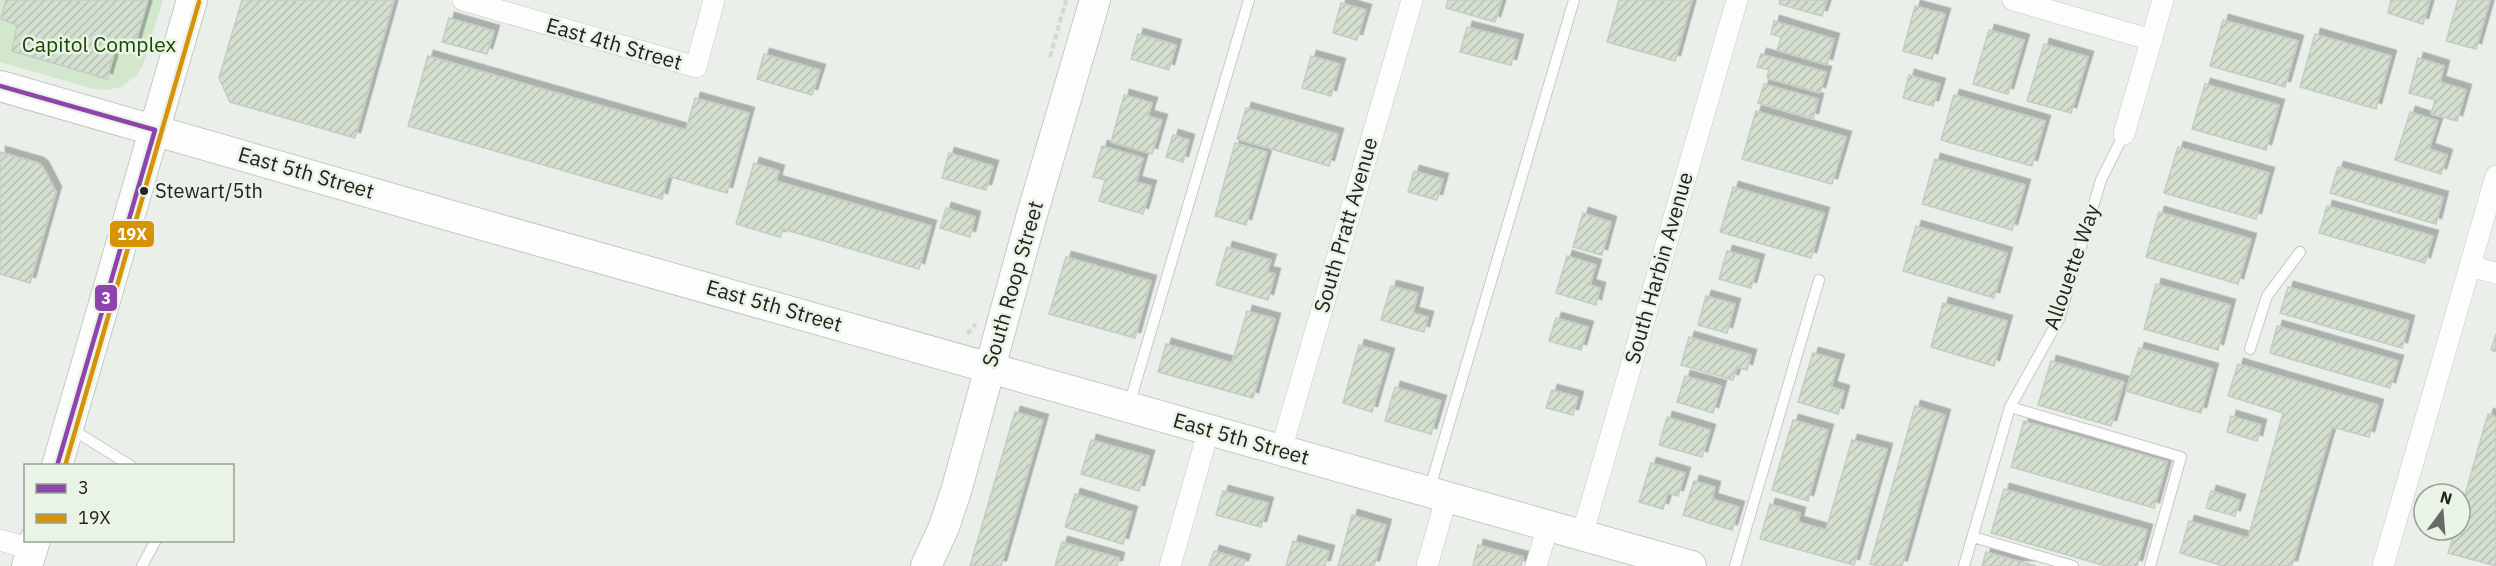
<svg xmlns="http://www.w3.org/2000/svg" width="2496" height="566" font-family="'IBM Plex Sans',sans-serif">
<defs>
<pattern id="building-hatch" width="6" height="6" patternUnits="userSpaceOnUse" patternTransform="scale(1.5)"><rect width="6" height="6" fill="#d3e0cf"/><path d="M-1 1l2-2M0 6l6-6M5 7l2-2" fill="none" stroke="#b5c0b1"/></pattern>
<filter id="shadow"><feDropShadow dx="5.5" dy="-5.5" stdDeviation="0" flood-color="#0004"/></filter>
</defs>
<rect width="100%" height="100%" fill="#eaf0e9"/>
<path fill="#d2e7cc" d="M0 0H163L143 65 136 76 121 87 108 90 94 89 0 62Z"/>
<path fill="url(#building-hatch)" stroke="#c7cbc6" stroke-width="1.5" filter="url(#shadow)" d="M6 0H148L133 52 116 47 107 79 12 51 17 25 1 19Z
M242 0H394L355 138 230 102 219 78Z
M1448 0H1502L1495 22 1446 8Z
M1619 0H1692L1675 61 1607 42Z
M1780 0H1827L1822 16 1779 4Z
M2391 0H2430L2423 24 2388 13Z
M2458 0H2490L2476 49 2446 41Z
M1341 3 1366 10 1357 40 1333 33Z
M1915 6 1945 14 1932 59 1903 51Z
M449 18 494 31 487 54 442 42Z
M2223 20 2298 41 2285 87 2210 66Z
M1774 21 1834 39 1827 65 1777 50 1781 37 1771 34Z
M1467 27 1518 40 1511 65 1460 52Z
M1989 30 2024 40 2008 94 1973 84Z
M1138 34 1176 45 1169 70 1131 59Z
M2315 34 2391 56 2376 109 2300 87Z
M2044 44 2088 57 2071 113 2027 101Z
M764 54 820 70 812 95 757 79Z
M1761 54 1826 72 1820 93 1767 78 1769 70 1757 67Z
M428 56 686 130 695 98 749 113 727 193 668 176 662 199 408 126Z
M1311 56 1340 64 1331 96 1302 88Z
M2418 58 2444 66 2440 82 2466 90 2457 121 2431 114 2435 100 2409 93Z
M1909 75 1940 84 1933 106 1903 98Z
M1764 84 1818 99 1813 119 1758 103Z
M2205 84 2279 105 2266 150 2192 129Z
M1124 95 1152 103 1148 116 1162 120 1152 154 1111 142Z
M1954 95 2045 121 2032 166 1941 140Z
M1246 108 1338 134 1329 166 1237 139Z
M1756 111 1846 137 1832 184 1742 159Z
M2410 112 2438 121 2429 149 2447 155 2441 174 2395 160Z
M1173 135 1189 140 1183 162 1166 157Z
M1235 143 1267 152 1246 225 1215 216Z
M1102 146 1143 158 1136 182 1151 186 1143 214 1099 201 1105 180 1093 177Z
M2178 147 2269 173 2256 219 2164 193Z
M0 152 38 163 43 167 56 192 30 283 0 274Z
M949 153 993 166 986 190 942 178Z
M1935 159 2025 185 2012 230 1922 204Z
M754 163 779 171 776 181 931 226 919 269 783 229 780 237 736 224Z
M2338 167 2443 197 2436 224 2330 193Z
M1414 171 1443 179 1437 200 1408 192Z
M1733 187 1824 213 1811 258 1720 232Z
M2327 206 2433 236 2425 263 2319 233Z
M946 208 975 217 970 237 940 228Z
M2159 212 2251 239 2238 284 2146 257Z
M1583 213 1611 222 1602 255 1573 247Z
M1916 226 2007 253 1994 298 1903 271Z
M1227 247 1271 260 1267 272 1275 274 1268 300 1216 285Z
M1727 251 1759 260 1751 288 1719 279Z
M1567 256 1596 265 1590 285 1600 288 1596 305 1556 293Z
M1066 257 1151 281 1135 338 1049 314Z
M2156 284 2230 305 2218 350 2144 329Z
M1391 286 1418 293 1413 313 1428 317 1424 332 1381 320Z
M2288 287 2409 321 2402 348 2280 313Z
M1706 296 1735 304 1727 333 1698 325Z
M1943 303 2007 321 1994 366 1931 347Z
M1247 311 1275 319 1253 398 1158 372 1166 344 1232 363Z
M1556 318 1588 327 1581 350 1549 341Z
M2277 326 2398 361 2390 388 2270 353Z
M2496 334V352L2491 350Z
M1689 337 1751 355 1747 370 1737 367 1733 380 1681 365Z
M1359 345 1389 354 1372 412 1343 403Z
M2139 348 2213 369 2201 413 2126 391Z
M1813 353 1839 360 1831 387 1844 391 1838 414 1798 402Z
M2051 361 2124 382 2111 426 2038 405Z
M2238 364 2378 405 2369 437 2332 427 2292 566H2223L2180 553 2189 521 2248 538 2283 413 2228 396Z
M1685 376 1721 386 1713 413 1677 402Z
M1395 387 1441 401 1431 434 1385 421Z
M1552 390 1578 397 1573 415 1546 408Z
M1915 406 1945 415 1902 566H1878L1870 564Z
M1015 412 1043 420 1001 566H970Z
M2488 414 2496 417V566L2448 553 2455 530H2460V512Z
M2231 416 2261 425 2257 441 2227 432Z
M1667 417 1710 430 1702 457 1659 445Z
M1793 420 1828 430 1808 501 1772 490Z
M2024 421 2167 462 2154 508 2011 467Z
M1091 440 1149 456 1139 491 1081 474Z
M1852 440 1887 449 1854 565 1760 539 1770 504 1800 513 1798 522 1826 530Z
M1651 463 1685 473 1678 496 1668 493 1663 509 1639 502Z
M1694 481 1715 487 1712 499 1739 507 1732 530 1683 515Z
M2004 489 2147 530 2137 566H2106L1991 533Z
M1223 491 1268 503 1261 527 1216 515Z
M2211 491 2240 500 2235 516 2206 508Z
M1075 494 1132 512 1123 544 1065 527Z
M1352 515 1386 525 1374 566H1338Z
M1293 541 1329 551 1325 566H1286Z
M1062 542 1119 558 1117 566H1055Z
M1478 545 1523 557 1521 566H1473Z
M1214 551 1245 560 1243 566H1209Z
M1986 552 2036 566H1982Z"/>
<g fill="none" stroke-linecap="round" stroke-linejoin="round">
<defs>
<path id="lane" d="M2250 349 2267 296 2300 252
M1129 405 1249 0
M2010 407 2181 457 2150 566
M70 428 131 466
M1429 491 1574 0
M1973 537 2073 566
M142 566 156 540
M1735 566 1819 280
M1964 566 2010 407 2059 319 2101 180 2124 134"/>
<path id="street" d="M463 0 696 67 714 0
M2013 0 2152 40
M2124 134 2163 0
M2470 266 2496 273
M1281 450 1412 0
M1582 535 1737 0
M0 540 32 549
M1170 566 1209 429
M1427 566 1447 496
M1536 566 1548 526
M2383 566 2496 176"/>
<path id="secondary" d="M0 86 462 219 1691 566
M57 466 192 0
M27 566 35 540
M926 566 944 527 957 488 1031 218 1095 0"/>
</defs>
<use href="#lane" stroke="#c5c8c4" stroke-width="12"/>
<use href="#street" stroke="#c5c8c4" stroke-width="22"/>
<use href="#secondary" stroke="#c5c8c4" stroke-width="32"/>
<path stroke="#d5d6d5" stroke-width="4" stroke-dasharray="6 3" stroke-linecap="butt" d="M1050 57 1066 0
M967 334 976 324"/>
<use href="#lane" stroke="#fcfdfc" stroke-width="10"/>
<use href="#street" stroke="#fcfdfc" stroke-width="21"/>
<use href="#secondary" stroke="#fcfdfc" stroke-width="30"/>
<defs>
<path id="bus-1" d="M0 86 155 130
M57 466 155 130"/>
<path id="bus-2" d="M65 466 199 2"/>
</defs>
<use href="#bus-1" stroke="#e9f3e6" stroke-width="9"/>
<use href="#bus-2" stroke="#e9f3e6" stroke-width="9"/>
<use href="#bus-1" stroke="#8e44ad" stroke-width="4.5"/>
<use href="#bus-2" stroke="#d79205" stroke-width="4.5"/>
</g>
<circle fill="#212420" stroke="#e9f3e6" stroke-width="2" cx="144" cy="191" r="5"/>
<g text-anchor="middle" stroke-width="5" stroke-linejoin="round" paint-order="stroke">
<g font-size="20" fill="#212420" stroke="#e9f3e6" text-anchor="start">
<text x="155" y="198">Stewart/5th</text>
</g>
<g font-size="21" fill="#212420" stroke="#e9f3e6">
<text transform="translate(614 44) rotate(16)" y="7">East 4th Street</text>
<text transform="translate(306 173) rotate(16)" y="7">East 5th Street</text>
<text transform="translate(1346 225) rotate(-74)" y="7">South Pratt Avenue</text>
<text transform="translate(2072 267) rotate(-71)" y="7">Allouette Way</text>
<text transform="translate(1659 268) rotate(-74)" y="7">South Harbin Avenue</text>
<text transform="translate(1013 284) rotate(-74)" y="7">South Roop Street</text>
<text transform="translate(774 306) rotate(16)" y="7">East 5th Street</text>
<text transform="translate(1241 439) rotate(16)" y="7">East 5th Street</text>
</g>
<g font-size="21" fill="#184700" stroke="#e9f3e6">
<text x="99" y="52">Capitol Complex</text>
</g>
</g>
<g stroke="#e9f3e6" stroke-width="2">
<rect x="109" y="220" width="46" height="28" rx="6" fill="#d79205"/>
<rect x="94" y="284" width="24" height="28" rx="6" fill="#8e44ad"/>
</g>
<g font-size="16" text-anchor="middle" font-weight="bold" fill="#fff">
<text x="132" y="240">19X</text>
<text x="106" y="304">3</text>
</g>
<rect x="24" y="464" width="210" height="78" fill="#e9f3e6" stroke="#99a097" stroke-width="1.5"/>
<rect x="36" y="484" width="30" height="9" fill="#8e44ad" stroke="#99a097" stroke-width="1.5"/>
<text x="78" y="494" font-size="18" fill="#212420">3</text>
<rect x="36" y="514" width="30" height="9" fill="#d79205" stroke="#99a097" stroke-width="1.5"/>
<text x="78" y="524" font-size="18" fill="#212420">19X</text>
<g transform="translate(2442 512) rotate(16)"><circle r="28" fill="#e9f3e6" stroke="#99a097" stroke-width="1.5"/>
<path d="M0-4.5L10 22L0 15L-10 22Z" fill="#676b66"/>
<text y="-9" font-size="16" font-weight="bold" text-anchor="middle" fill="#212420">N</text>
</g>
</svg>
